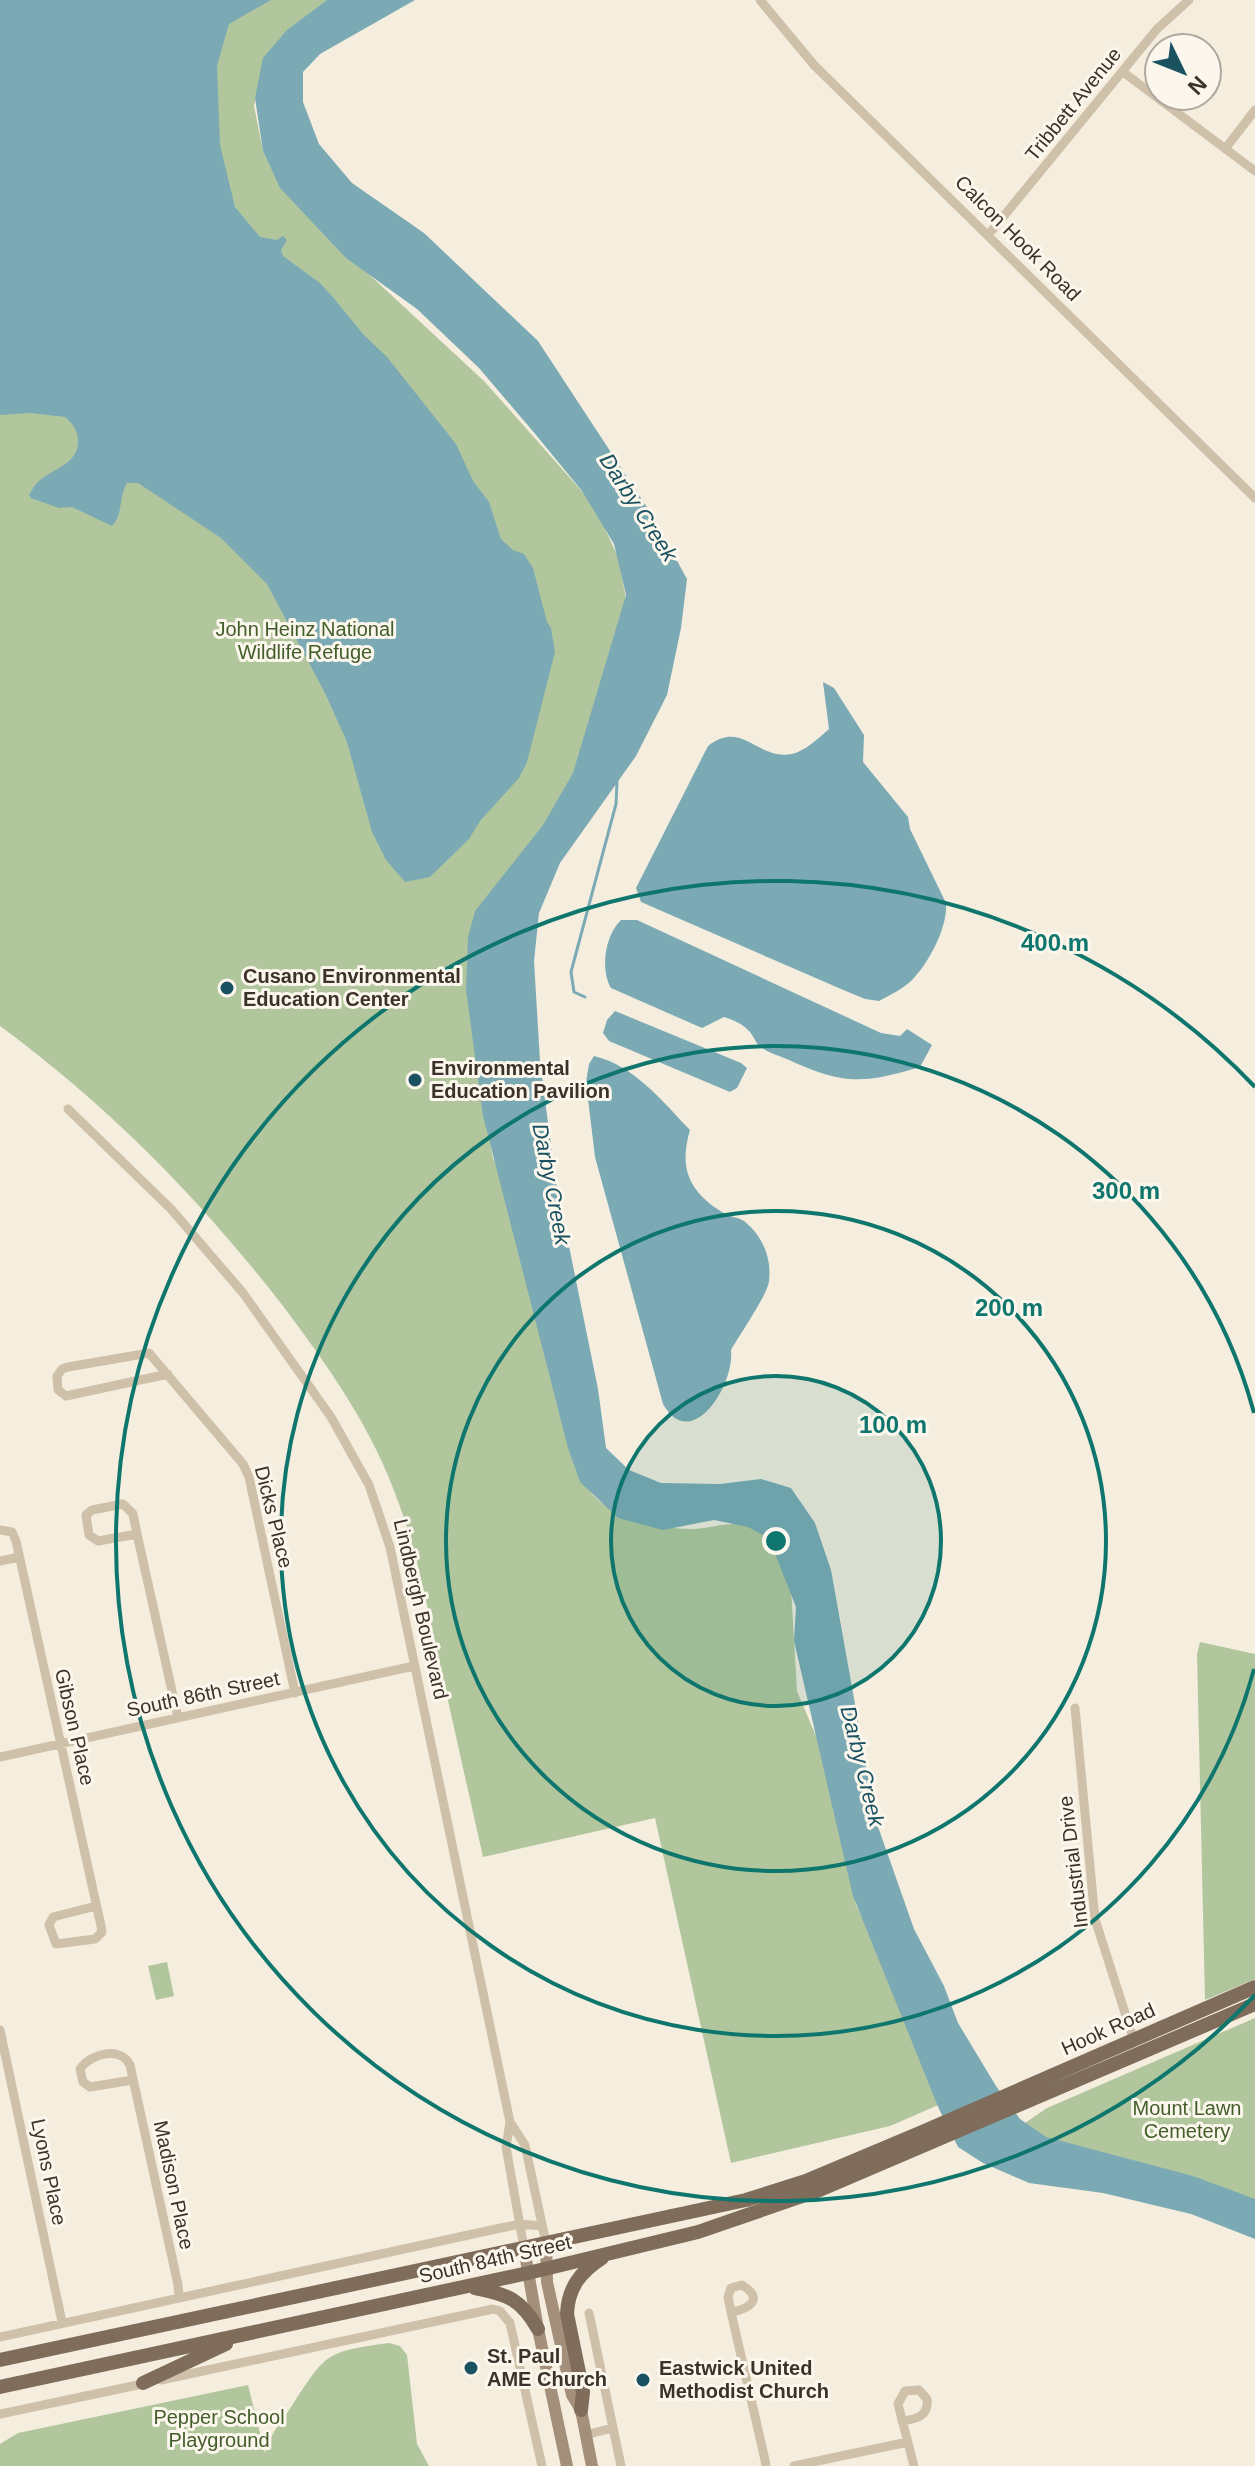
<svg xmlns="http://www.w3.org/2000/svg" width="1255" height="2466" font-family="Arial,sans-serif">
<rect width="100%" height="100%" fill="#f5eedf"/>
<path fill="#b2c69d" d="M0 0H331L260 76 254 106 263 151 278 183 319 228 484 381 594 505 618 557 629 615 619 688 551 822 484 1112 493 1158 500 1174 583 1482C605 1518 654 1529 693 1529 708 1529 722 1523 737 1524 747 1524 758 1528 768 1529L791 1588 797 1691 832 1774 839 1802 856 1905 898 1993 943 2103 890 2126 731 2163 655 1818 483 1857C468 1790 453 1723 438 1656 427 1605 417 1553 399 1504 374 1431 329 1367 283 1306 199 1198 111 1108 0 1026Z
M1200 1642 1255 1654V1979L1205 2000 1197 1654Z
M167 1962 174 1996 156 2000 148 1966Z
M1255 2018V2213L1000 2140 1047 2108Z
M389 2343 400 2346 407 2355 417 2444 429 2466H0V2444L18 2433 248 2385 265 2453C270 2433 282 2421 293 2404 327 2352 326 2352 389 2343Z"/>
<path fill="#7baab5" d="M0 0H271L229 24 217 66 220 145 235 207 260 237 277 240 283 236 287 240 281 250 283 256 320 283 332 296 363 334 387 357 456 444 473 481 489 502 501 539 513 550 524 554 533 568 547 622 551 628 555 652 527 762 519 778 480 821 469 839 430 877 405 882 386 860 372 832 347 742 325 693 267 584 221 538 138 483H127C119 496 123 515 112 526L72 507 59 508 31 498 29 495C32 491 33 487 36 484 51 468 80 465 78 439 77 429 72 423 65 417L30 413 0 415Z
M327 0H415L320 54 303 72V102L319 144 352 183 424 233 538 341 652 515 687 579 681 628 667 695 636 756 560 863 539 913 534 961 540 1061 555 1177 598 1389 606 1448 629 1470 661 1483 720 1484 761 1479 791 1488 815 1523 831 1570 876 1821 914 1929 944 1986 958 2023 996 2086 1020 2119 1046 2137 1193 2176 1255 2199V2239L1191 2214 1103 2193 1029 2183 983 2163 958 2147 939 2109 853 1896 794 1641 796 1607 769 1538 748 1527 714 1520 663 1530 618 1518 580 1482 568 1448 483 1116 466 990 468 937 475 911 543 825 573 773 626 595 614 544 582 491 536 435 479 368 417 309 346 258 280 188 263 151 255 98 263 58 287 30Z
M823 682 834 688 864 735 863 762 908 817 910 829 946 903C948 927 929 963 912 980 903 989 890 995 879 1001L865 999 841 989 641 902 636 888 708 746C743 719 757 761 792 754 805 751 819 738 829 729Z
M621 920H637L881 1033 900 1036 907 1029 932 1045 920 1067C864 1084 844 1085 789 1060 780 1056 768 1053 761 1047 756 1044 754 1037 750 1032 743 1024 734 1020 724 1017L702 1028 611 988C600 969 605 935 621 920Z
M615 1011 741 1063 747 1068 737 1088 730 1092 609 1041 603 1033 607 1020Z
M594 1056C635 1066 662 1101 690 1130 679 1167 688 1191 722 1212 729 1217 738 1217 744 1221 762 1235 772 1258 769 1281 768 1294 739 1336 731 1350 735 1385 691 1454 663 1404L595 1157 586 1082 589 1064Z"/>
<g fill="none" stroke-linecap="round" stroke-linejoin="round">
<path stroke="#7baab5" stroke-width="3" d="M585 997 574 992 571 972 616 804 617 782"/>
<path stroke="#cfc0aa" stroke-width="9" d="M760 0 814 65 1255 498
M1123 72 1255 171
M1225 149 1255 110
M989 234 1157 29 1189 0
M68 1109 171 1209 243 1293 331 1417 369 1485 390 1547 510 2122 506 2147 524 2248
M168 1374 66 1396 58 1390 57 1376 62 1369 68 1367 149 1353 243 1464 249 1477 295 1693
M0 1530 12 1532 16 1541 101 1926 102 1932 95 1939 56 1944 49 1925 53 1917 96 1906
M137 1534 98 1541 89 1535 86 1515 92 1510 123 1504 133 1514 137 1534 178 1718
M0 1561 19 1557
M1075 1708 1095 1919 1134 2041
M0 1757 414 1666
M0 2030 62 2322
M133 2080 90 2087 83 2082 80 2069C91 2053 121 2046 130 2065L178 2285 179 2297
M510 2122 525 2145 546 2243
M731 2312C749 2309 765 2299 742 2285L731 2288 728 2297 731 2312 765 2460 766 2466
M589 2313 621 2466
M0 2337 496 2229 520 2224 542 2226
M161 2380 493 2309 500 2311 510 2323 542 2466
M0 2414 147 2383
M902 2421C917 2419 929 2416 927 2399L919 2390 905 2391 898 2404 914 2466
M585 2435 613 2428
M794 2466 908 2442"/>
<path stroke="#a38f7a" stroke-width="12" d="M546 2243 547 2282 572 2395 581 2410 592 2466
M524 2248 538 2329 567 2466"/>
<path stroke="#7f6c5a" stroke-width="14" d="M475 2288C507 2294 521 2299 538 2329
M0 2360 746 2200 806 2181 920 2133 1255 1987
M143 2383 226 2344
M0 2387 528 2273 698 2232 817 2191 1255 2004
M581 2410 583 2392 567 2314C568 2288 580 2272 602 2258"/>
</g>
<circle cx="776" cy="1541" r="165" fill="#0f766e" fill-opacity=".12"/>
<g fill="none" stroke="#0f766e" stroke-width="4">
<circle cx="776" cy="1541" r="165"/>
<circle cx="776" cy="1541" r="330"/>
<path d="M1254 1669A495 495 0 1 1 1254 1413"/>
<path d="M1255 1995A660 660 0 1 1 1255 1087"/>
</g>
<g fill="#1b5262" stroke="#fcf7ed" stroke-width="3">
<circle cx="227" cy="988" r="8"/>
<circle cx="415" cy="1080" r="8"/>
<circle cx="471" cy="2368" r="8"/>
<circle cx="643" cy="2380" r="8"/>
</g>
<g text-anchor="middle" stroke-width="6" stroke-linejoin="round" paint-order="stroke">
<g font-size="20" fill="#3c322a" stroke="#fcf7ed">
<text transform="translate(1073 104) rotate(-51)" y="7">Tribbett Avenue</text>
<text transform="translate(1018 238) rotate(45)" y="7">Calcon Hook Road</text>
<text transform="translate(274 1517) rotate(76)" y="7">Dicks Place</text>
<text transform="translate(421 1609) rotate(77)" y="7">Lindbergh Boulevard</text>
<text transform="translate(203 1694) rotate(-12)" y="7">South 86th Street</text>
<text transform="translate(75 1727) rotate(77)" y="7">Gibson Place</text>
<text transform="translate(1073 1862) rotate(-97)" y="7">Industrial Drive</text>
<text transform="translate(1108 2029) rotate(-24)" y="7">Hook Road</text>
<text transform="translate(49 2172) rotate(78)" y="7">Lyons Place</text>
<text transform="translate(174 2185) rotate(78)" y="7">Madison Place</text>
<text transform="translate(495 2259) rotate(-13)" y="7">South 84th Street</text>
</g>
<g font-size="20" fill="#435d2b" stroke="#fcf7ed">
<text x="305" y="636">John Heinz National<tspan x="305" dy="23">Wildlife Refuge</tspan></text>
<text x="1187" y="2115">Mount Lawn<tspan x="1187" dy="23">Cemetery</tspan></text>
<text x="219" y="2424">Pepper School<tspan x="219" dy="23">Playground</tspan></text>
</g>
<g font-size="20" font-weight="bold" fill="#3c322a" stroke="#fcf7ed" text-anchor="start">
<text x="243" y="983">Cusano Environmental<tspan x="243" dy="23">Education Center</tspan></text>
<text x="431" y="1075">Environmental<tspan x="431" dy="23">Education Pavilion</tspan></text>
<text x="487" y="2363">St. Paul<tspan x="487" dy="23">AME Church</tspan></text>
<text x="659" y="2375">Eastwick United<tspan x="659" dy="23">Methodist Church</tspan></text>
</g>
<g font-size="22" font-style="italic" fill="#1b5262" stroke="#fcf7ed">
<text transform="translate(639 507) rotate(57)" y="8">Darby Creek</text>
<text transform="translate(552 1184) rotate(79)" y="8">Darby Creek</text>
<text transform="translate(863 1766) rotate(76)" y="8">Darby Creek</text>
</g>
</g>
<circle cx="776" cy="1541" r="12" fill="#0f766e" stroke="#fcf7ed" stroke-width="4"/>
<g font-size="24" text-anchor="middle" font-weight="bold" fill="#0f766e" stroke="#fcf7ed" stroke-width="6" stroke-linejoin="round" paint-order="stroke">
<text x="1055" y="951">400 m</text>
<text x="1126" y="1199">300 m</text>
<text x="1009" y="1316">200 m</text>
<text x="893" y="1433">100 m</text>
</g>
<g transform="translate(1183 72) rotate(133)"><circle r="38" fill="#fcf7ed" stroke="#afa89f" stroke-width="2"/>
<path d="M0-6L14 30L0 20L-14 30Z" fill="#1b5262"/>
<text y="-12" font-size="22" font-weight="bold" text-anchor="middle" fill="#3c322a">N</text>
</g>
</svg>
